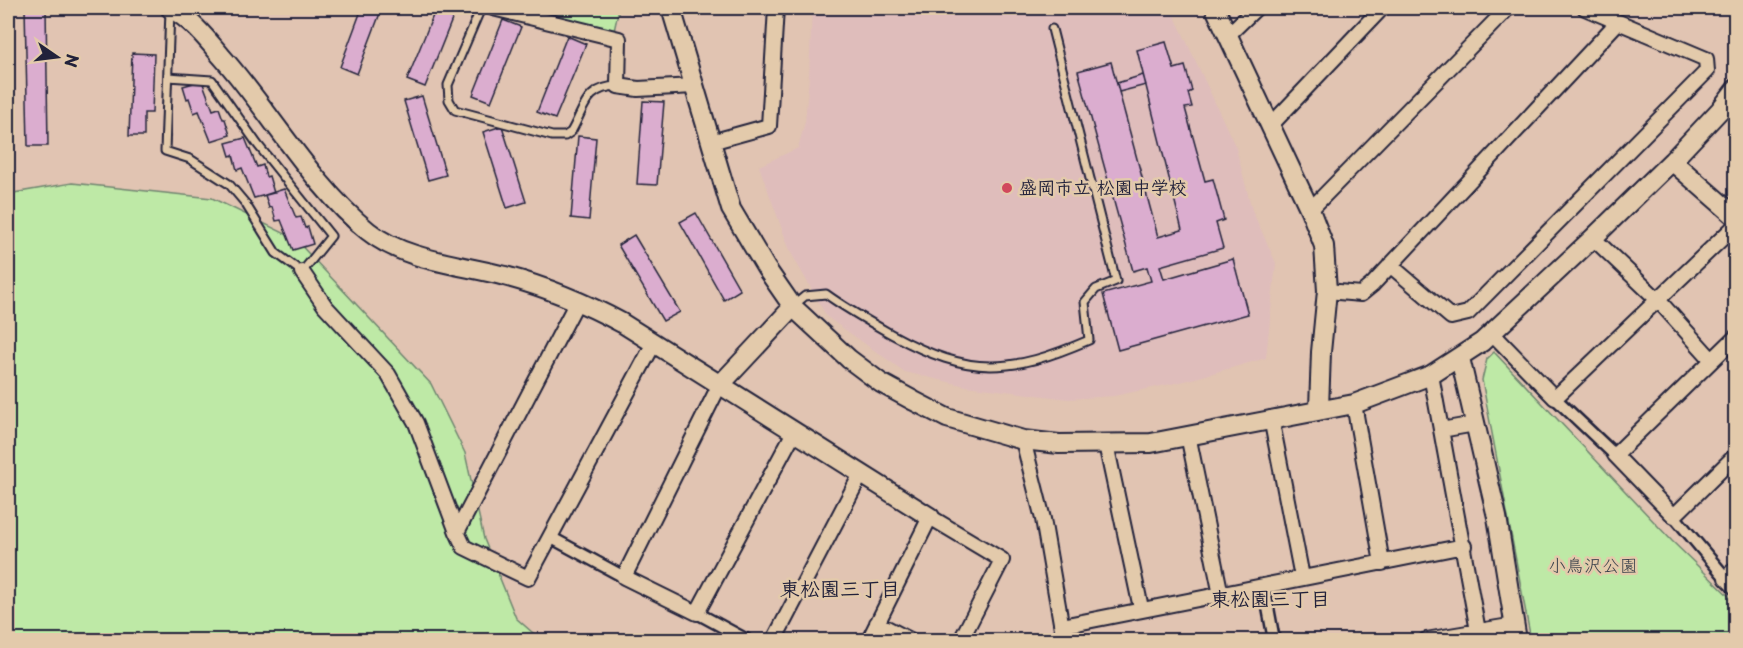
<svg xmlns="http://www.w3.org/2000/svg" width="1743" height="648" font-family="'Playpen Sans','Klee One',sans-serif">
<rect width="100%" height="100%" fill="#e1c4b2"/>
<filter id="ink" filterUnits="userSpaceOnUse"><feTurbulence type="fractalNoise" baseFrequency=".0167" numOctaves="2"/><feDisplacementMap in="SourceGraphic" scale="12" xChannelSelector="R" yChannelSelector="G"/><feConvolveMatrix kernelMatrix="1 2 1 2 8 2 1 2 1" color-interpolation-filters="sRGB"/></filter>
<g filter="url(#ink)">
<path fill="#dfbdbb" d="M812 8H1171L1236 148 1252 210 1276 263 1266 358 1185 381 1114 396 1068 399 966 386 905 372 827 317 790 251 759 166 798 148 805 122 809 76Z"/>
<path fill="#bee9a6" stroke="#708670" stroke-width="1.5" d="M540 8H619L614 31 539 13Z
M72 183 212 198 294 238 431 384 465 453 484 539 516 618 541 640H8V194Z
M1494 352 1672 541 1735 602V640H1531L1482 380 1487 359Z"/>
<path fill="#dbadcf" stroke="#22223b" stroke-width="1.5" d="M25 8H46L48 146H28Z
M362 8H382L357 74 340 67Z
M436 8 455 12 425 87 407 80Z
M503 20 521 27 491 102 473 95Z
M567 36 586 44 555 119 537 112Z
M1166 42 1174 69 1185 66 1192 91 1188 93 1192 107 1185 108 1205 181 1213 179 1224 220 1216 223 1223 248 1160 266 1164 279 1233 259 1248 314 1118 350 1103 294 1151 281 1147 267 1133 271 1078 71 1111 62 1158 237 1182 230 1137 50Z
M132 53 154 54 152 113H144V136H129Z
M1143 75 1146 85 1119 92 1117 83Z
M202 81 213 110 219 108 223 119H225L230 135 211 141 199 111 194 113 189 98 187 99 183 86Z
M422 96 446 175 428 180 404 101Z
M643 101 664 102 657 185 637 184Z
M502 126 526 202 507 208 483 132Z
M578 136 596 138 589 220 571 218Z
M245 138 257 167 263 165 266 177 269 176 274 193 254 198 242 168 237 170 233 155 230 156 226 143Z
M284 189 296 218 301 217 305 228 308 227 313 244 293 250 281 220 276 221 272 207 269 208 265 195Z
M696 213 740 290 724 300 680 222Z
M634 235 680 312 663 321 618 245Z"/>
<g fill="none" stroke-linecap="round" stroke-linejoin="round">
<defs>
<path id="service" d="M481 8 448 85 449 100 455 110 552 136H565L571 132C585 108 585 87 618 86
M168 77 212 80 258 145 331 236 302 272 276 253 245 203 229 184 190 159 165 151 170 10
M793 306 805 296 826 294C848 310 870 322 893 335 970 377 1010 374 1089 340L1085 302 1096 289 1116 281 1052 29"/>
<path id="pedestrian" d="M1555 398 1615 455
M1674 516 1726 578
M550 537 624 577
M1264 586 1274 640
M697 613 747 640"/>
<path id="minor" d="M493 8 619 39 618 86 638 89 694 86
M1228 35 1256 8
M1271 125 1382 8
M711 142 769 126 776 8
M1310 210 1508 8
M1593 238 1658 300 1712 360
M1390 265 1451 317 1468 313 1707 71 1706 59 1585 8
M302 272 325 306 388 374 416 423 457 532
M1327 291 1361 294 1372 285 1618 22
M578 300 457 532 464 547 528 578 654 343
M1491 332 1555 398 1736 225
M1736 337 1615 455 1674 516 1736 455
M1431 375 1478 631
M719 386 624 577 697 613 794 432
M1354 404 1382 563
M1271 418 1302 577
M1441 430 1475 424
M1188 435 1221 595
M1023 440 1043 519 1064 640
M1106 444 1141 608
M1736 568 1726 578 1736 588
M877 623 910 640
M1062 626 1464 546
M774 640 861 474
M869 640 930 517 1002 560 961 640
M1426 640 1515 625"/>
<path id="tertiary" d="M170 8C192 20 206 38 222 57 269 110 314 188 368 231 405 261 460 264 505 276 546 287 585 303 622 323L930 517
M671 8 731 209 766 268 793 307 849 359 881 383 914 401 947 418 1023 440 1059 444 1151 443 1354 404 1431 375 1482 342 1593 238 1672 161 1720 110 1736 89
M1215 8 1310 210 1324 246 1327 291 1321 352 1319 408
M1672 161 1736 217
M1460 358 1497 517 1517 640
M719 386 793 307"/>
</defs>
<use href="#service" stroke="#22223b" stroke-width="11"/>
<use href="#pedestrian" stroke="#22223b" stroke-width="15"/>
<use href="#minor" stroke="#22223b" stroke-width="18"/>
<use href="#tertiary" stroke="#22223b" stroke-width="22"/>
<use href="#service" stroke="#e3caab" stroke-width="7"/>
<use href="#pedestrian" stroke="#e3caab" stroke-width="10"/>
<use href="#minor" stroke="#e3caab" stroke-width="14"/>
<use href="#tertiary" stroke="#e3caab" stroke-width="18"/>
</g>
</g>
<circle fill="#d1495b" stroke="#e3caab" stroke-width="2" cx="1007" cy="188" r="6"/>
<g text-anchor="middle" stroke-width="5" stroke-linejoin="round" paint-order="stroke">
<g font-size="18" font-weight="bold" fill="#22223b" stroke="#e3caab" text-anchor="start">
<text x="1019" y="194">盛岡市立 松園中学校</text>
</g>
<g font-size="18" fill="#39404b" stroke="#e3caab">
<text x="1593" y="572">小鳥沢公園</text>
</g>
<g font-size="20" font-weight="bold" fill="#22223b" stroke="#e3caab">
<text x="840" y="596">東松園三丁目</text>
<text x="1270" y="606">東松園三丁目</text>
</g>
</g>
<rect width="1743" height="648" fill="none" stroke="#e3caab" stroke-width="30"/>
<rect x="15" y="15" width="1713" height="618" fill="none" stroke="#22223b" stroke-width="2" filter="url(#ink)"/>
<g transform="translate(57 57) rotate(104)" stroke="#e3caab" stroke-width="4.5" paint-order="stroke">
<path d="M0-4.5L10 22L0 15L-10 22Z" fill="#22223b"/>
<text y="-9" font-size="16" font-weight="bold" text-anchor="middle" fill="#22223b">N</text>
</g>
</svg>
